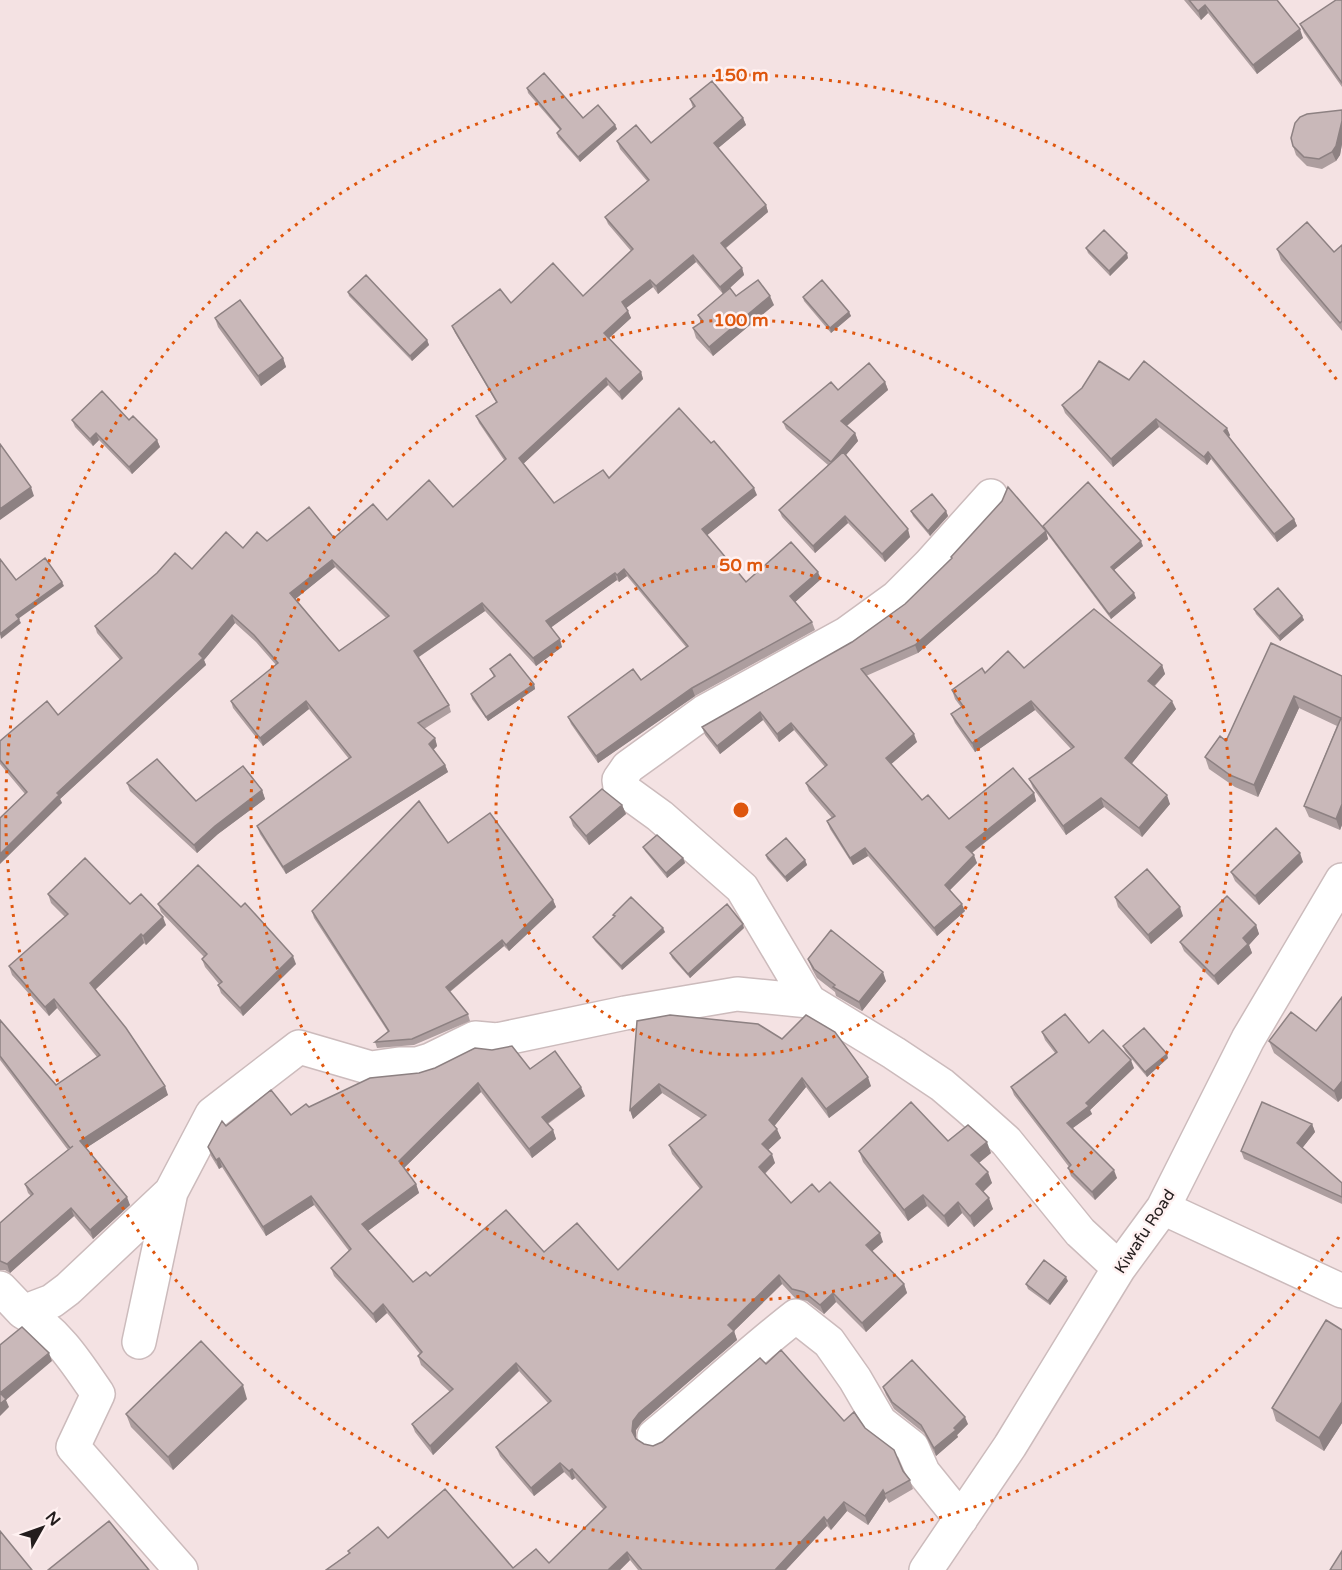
<svg xmlns="http://www.w3.org/2000/svg" width="1342" height="1570" font-family="'Varela Round',sans-serif">
<rect width="100%" height="100%" fill="#f4e2e3"/>
<g fill="none" stroke-linecap="round" stroke-linejoin="round">
<defs>
<path id="minor" d="M809 1001 742 888 660 816 620 787 619 780 628 767 704 712 846 634 897 597 929 565 991 496
M1163 1208 1342 1291
M0 1288 23 1312 52 1301 68 1289 171 1192
M23 1312C56 1330 77 1363 98 1394L73 1447 181 1570
M139 1342 171 1192 212 1114 299 1047 371 1068 399 1064H417L430 1060 475 1038 497 1040 625 1013 737 994 809 1001 894 1053 942 1085 969 1108 1006 1141 1080 1232 1119 1268
M654 1436C702 1397 747 1354 796 1316L829 1342 855 1379 880 1422 912 1447 923 1472 961 1519
M926 1570 1010 1446 1119 1268 1163 1208 1248 1039 1342 880"/>
</defs>
<use href="#minor" stroke="#ccbbbc" stroke-width="36"/>
<use href="#minor" stroke="#fff" stroke-width="33"/>
</g>
<path fill="#ad9e9f" fill-rule="evenodd" d="M1184 0H1277L1303 38 1257 74 1208 13 1201 20Z
M1342 0V87L1304 33 1300 24Z
M527 88 583 118 615 125 617 129 580 162 558 137 557 133 560 130 528 93Z
M690 99 743 118 746 125 718 148 766 205 768 212 725 249 742 268 744 275 730 288 736 296 774 305 713 356 696 338 693 328 701 323 698 315 723 294 696 262 658 294 653 287 626 308 631 318 609 338 641 372 643 379 622 400 608 385 523 464 554 503 609 478 757 495 707 535 746 582 821 579 795 602 812 622 815 630 695 696 598 763 571 724 568 717 641 680 686 647 627 576 619 582 617 580 551 627 562 647 536 666 485 611 419 657 449 705 451 712 424 729 435 738 437 746 433 750 445 765 448 772 286 874 260 834 257 826 349 759 309 709 263 746 233 708 231 701 276 665 256 642 235 623 204 660 206 665 60 799 62 803 25 794 0 764V741L58 715 120 660 97 633 95 626 192 569 243 548 267 541 334 538 387 520 453 507 504 460 479 423 476 416 496 402 455 333 452 326 511 303 583 296 631 251 608 224 605 217 647 181 620 149 617 141 651 143 693 108ZM335 567 386 618 339 651 295 599Z
M1342 110V144L1340 155 1336 161 1322 169 1307 166 1296 155 1293 146Z
M1342 245V331L1281 260 1277 249 1334 252Z
M1086 248 1128 258 1110 276 1088 253Z
M348 292 427 340 429 345 412 361 349 296Z
M803 297 849 312 851 316 831 333 804 301Z
M215 318 283 358 286 367 261 386 218 327Z
M1129 380 1230 435 1229 437 1294 519 1297 526 1277 542 1211 459 1207 465 1159 427 1113 467 1065 413 1062 405Z
M885 382 888 390 847 426 855 433 858 441 846 455 910 537 885 562 848 523 815 553 782 517 779 510 828 465 786 429 783 422 838 390Z
M72 420H129L157 440 160 447 132 474 99 440 93 446 75 427Z
M911 511H946L948 516 930 536 913 516Z
M1043 526 1143 546 1114 570 1136 598 1111 619 1046 532 1048 539 918 653 866 676 917 742 891 764 922 800 949 819 1034 793 1036 801 972 853 977 863 950 890 965 911 937 936 868 856 853 865 830 829 827 821 832 818 809 791 806 783 825 767 794 730 779 742 763 720 720 754 705 735 702 727 852 642 1045 530Z
M1254 609 1302 616 1304 620 1280 641 1256 614Z
M1271 643 1342 676V825L1340 830 1309 817 1304 806 1337 726 1299 708 1258 797 1235 787 1209 769 1205 757 1226 741Z
M1162 665 1165 674 1155 686 1176 709 1132 763 1170 804 1142 837 1104 807 1066 835 1033 788 1029 779 1071 749 1035 710 975 752 955 723 951 714 961 707 955 699 952 690 985 673 1024 668Z
M490 669 534 684 535 689 488 721 472 699 471 694 494 677Z
M127 783 196 801 262 790 265 799 218 834 197 853 130 791Z
M622 805 626 814 589 845 573 826 570 817Z
M448 843 553 900 556 907 509 951 504 946 450 992 468 1014 470 1021 414 1045 377 1048 375 1042 388 1032 314 918 312 911Z
M643 847 683 858 685 863 667 878 645 851Z
M766 855 805 860 807 865 787 882 767 859Z
M1303 862 1259 905 1235 881 1231 872Z
M48 894 130 904 166 925 146 945 144 943 95 989 168 1095 86 1148 130 1205 93 1239 74 1216 10 1273 5 1270H0V1223L31 1196 28 1193 25 1184 68 1150 0 1060V1020L56 1085 97 1057 57 1008 49 1016 12 975 9 966 65 917 51 903Z
M1115 897 1183 916 1151 944 1118 907Z
M158 904 296 964 243 1016 221 993 218 985 219 984 205 967 202 959 204 957 161 912Z
M613 915 665 932 622 970 595 941 593 937 614 917Z
M1256 925 1259 934 1249 945 1252 953 1218 985 1184 951 1180 942Z
M744 928 690 978 672 958 670 953Z
M808 959 886 981 862 1011 836 996 835 992 817 978 812 969Z
M1342 997V1098L1338 1102 1274 1053 1269 1041 1316 1031Z
M637 1021 782 1039 871 1086 829 1118 806 1087 774 1126 781 1138 768 1150 775 1163 765 1174 791 1203 819 1192 883 1242 872 1251 904 1284 907 1293 866 1332 836 1302 824 1314 807 1301 795 1298 782 1284 734 1331 737 1340 642 1422 636 1430V1438L644 1444 653 1446 662 1442 766 1364 844 1421 865 1428 903 1471 910 1480 913 1489 889 1503 886 1498 868 1525 847 1511 831 1530 827 1526 786 1570H638L630 1560 620 1570H326L349 1553 348 1551 388 1538 513 1568 549 1563 604 1510 575 1478 572 1480 564 1472 534 1496 500 1456 496 1447 548 1403 519 1371 433 1455 415 1432 412 1424 450 1392 421 1365 418 1356 420 1354 387 1313 376 1323 334 1276 331 1268 349 1251 314 1205 266 1236 222 1167 219 1169 211 1156 208 1147 226 1126 291 1115 309 1107 530 1069 585 1096 548 1124 553 1130 556 1139 532 1158 481 1092 404 1168 416 1184 419 1193 368 1231 413 1282 430 1276 544 1252 618 1270 700 1189 672 1154 669 1145 702 1119 662 1093 633 1119 630 1110Z
M1042 1032 1089 1043 1134 1068 1090 1110 1092 1114 1073 1128 1117 1178 1095 1200 1071 1176 1068 1168 1069 1167 1014 1095 1011 1087 1055 1053 1045 1040Z
M1123 1046 1168 1058 1147 1077 1125 1051Z
M1312 1124 1315 1132 1302 1148 1342 1183V1204L1244 1159 1241 1151Z
M948 1141 991 1153 979 1163 992 1183 983 1191 993 1209 974 1227 962 1213 948 1227 927 1206 908 1221 863 1162 859 1151Z
M1068 1281 1050 1305 1028 1289 1026 1284Z
M1342 1330V1423L1324 1451 1276 1421 1272 1408Z
M883 1387 968 1424 957 1435 958 1437 936 1456 924 1433 894 1409 886 1395Z
M247 1399 173 1470 131 1427 126 1414Z"/>
<path fill="#8d8182" d="M1205 5 1208 13 1201 20 1198 11Z
M1300 29 1303 38 1257 74 1253 65Z
M743 118 746 125 716 150 714 143Z
M1342 121V144L1340 155 1336 161 1332 152Z
M615 125 617 129 580 162 578 157Z
M766 205 768 212 723 250 721 243Z
M1127 253 1128 258 1110 276 1109 271Z
M693 255 696 262 658 294 656 286Z
M742 268 744 275 723 294 720 287Z
M650 280 653 287 625 309 622 302Z
M770 296 774 305 713 356 709 347Z
M628 311 631 318 607 340 604 333Z
M849 312 851 316 831 333 830 328Z
M427 340 429 345 412 361 410 356Z
M283 358 286 367 261 386 258 376Z
M641 372 643 379 622 400 619 392Z
M606 378 608 385 522 465 519 458Z
M885 382 888 390 844 428 841 421Z
M1156 419 1159 427 1113 467 1111 459Z
M1227 428 1230 435 1227 439 1224 431Z
M96 433 99 440 93 446 90 439Z
M855 433 858 441 833 470 831 462Z
M157 440 160 447 132 474 129 467Z
M1208 452 1211 459 1207 465 1204 457Z
M31 487 34 496 0 520V509Z
M754 488 757 495 705 537 702 529Z
M946 511 948 516 930 536 928 531Z
M845 516 848 523 815 553 813 546Z
M1294 519 1297 526 1277 542 1274 534Z
M908 529 910 537 885 562 882 554Z
M1046 531 1048 539 918 653 915 645Z
M1141 541 1143 546 1113 571 1111 567Z
M332 560 335 567 293 601 290 593Z
M624 569 627 576 619 582 617 575Z
M818 572 821 579 793 604 790 596Z
M615 573 617 580 549 629 546 621Z
M62 582 64 586 18 619 16 615Z
M1134 593 1136 598 1111 619 1109 614Z
M482 603 485 611 417 658 414 651Z
M232 615 235 623 204 660 206 665 60 799 62 803 0 864V854L57 793 199 654Z
M1302 616 1304 620 1280 641 1279 636Z
M19 619 21 623 1 639 0 634Z
M560 639 562 647 536 666 533 658Z
M1162 665 1165 674 1151 689 1148 681Z
M534 684 535 689 488 721 486 717Z
M692 688 695 696 598 763 596 756Z
M1294 696 1299 708 1258 797 1254 785Z
M306 701 309 709 263 746 260 738Z
M1031 701 1035 710 975 752 972 743Z
M1172 701 1176 709 1129 767 1125 758Z
M760 712 763 720 720 754 717 746Z
M791 723 794 730 779 742 777 734Z
M914 734 917 742 889 766 886 758Z
M435 738 437 746 432 751 429 744Z
M445 765 448 772 286 874 283 867Z
M262 790 265 799 218 834 197 853 194 845 215 826Z
M1034 793 1036 801 969 855 966 847Z
M1167 795 1170 804 1142 837 1139 828Z
M1101 798 1104 807 1066 835 1063 826Z
M1342 804V825L1340 830 1336 819Z
M622 805 626 814 589 845 586 836Z
M865 848 868 856 853 865 850 858Z
M1300 853 1303 862 1259 905 1255 896Z
M974 855 977 863 948 892 945 885Z
M683 858 685 863 667 878 666 873Z
M805 860 807 865 787 882 785 877Z
M553 900 556 907 509 951 506 945Z
M962 904 965 911 937 936 934 928Z
M1180 907 1183 916 1151 944 1148 935Z
M163 917 166 925 146 945 143 936Z
M743 924 744 928 690 978 688 974Z
M1256 925 1259 934 1249 945 1252 953 1218 985 1214 976 1243 938Z
M663 928 665 932 622 970 621 966Z
M141 934 144 943 93 992 90 983Z
M502 940 504 946 448 993 446 987Z
M293 956 296 964 243 1016 240 1008Z
M883 972 886 981 862 1011 859 1002Z
M54 999 57 1008 49 1016 45 1007Z
M1167 1054 1168 1058 1147 1077 1145 1072Z
M1131 1060 1134 1068 1090 1110 1092 1114 1070 1130 1067 1123 1086 1103Z
M868 1077 871 1086 829 1118 826 1109Z
M802 1078 806 1087 772 1129 769 1120Z
M1342 1081V1098L1338 1102 1334 1091Z
M478 1083 481 1092 402 1170 399 1161Z
M659 1084 662 1093 633 1119 630 1110Z
M165 1086 168 1095 83 1150 80 1141Z
M581 1087 585 1096 545 1125 542 1117Z
M1312 1124 1315 1132 1300 1151 1297 1143Z
M777 1129 781 1138 765 1153 762 1144Z
M553 1130 556 1139 532 1158 529 1149Z
M987 1142 991 1153 975 1166 971 1155Z
M772 1154 775 1163 762 1176 759 1167Z
M219 1158 222 1167 219 1169 216 1160Z
M1114 1170 1117 1178 1095 1200 1092 1192Z
M988 1172 992 1183 980 1195 976 1184Z
M416 1184 419 1193 365 1233 362 1224Z
M923 1195 927 1206 908 1221 904 1210Z
M311 1196 314 1205 266 1236 263 1227Z
M127 1197 130 1205 93 1239 90 1230Z
M989 1198 993 1209 974 1227 970 1216Z
M958 1202 962 1213 948 1227 944 1216Z
M71 1208 74 1216 10 1273 7 1264Z
M880 1233 883 1242 869 1254 866 1245Z
M779 1275 782 1284 734 1331 737 1340 642 1422 636 1430V1440L632 1431 633 1421 639 1413Z
M1066 1277 1068 1281 1050 1305 1048 1301Z
M904 1284 907 1293 866 1332 862 1323Z
M833 1293 836 1302 824 1314 820 1305Z
M383 1304 387 1313 376 1323 373 1314Z
M49 1353 52 1361 6 1400 9 1407 0 1416V1393Z
M516 1363 519 1371 433 1455 430 1446Z
M243 1385 247 1399 173 1470 168 1457Z
M1342 1402V1423L1324 1451 1319 1438Z
M965 1417 968 1424 957 1435 958 1437 936 1456 934 1448Z
M560 1463 564 1472 534 1496 531 1488Z
M572 1469 575 1478 572 1480 569 1471Z
M883 1490 886 1498 868 1525 865 1516Z
M844 1502 847 1511 831 1530 827 1521Z
M824 1517 827 1526 786 1570H775Z
M627 1552 630 1560 620 1570H608Z"/>
<path fill="#c9b8b9" stroke="#8d8182" stroke-width="1.5" fill-rule="evenodd" d="M1189 0H1277L1300 29 1253 65 1205 5 1198 11Z
M1336 0H1342V83L1300 24Z
M544 73 583 118 598 105 615 125 578 157 557 133 561 129 527 88Z
M712 81 743 118 714 143 766 205 721 243 742 268 720 287 693 255 656 286 650 280 622 302 628 311 604 333 641 372 619 392 606 378 519 458 554 503 603 470 609 478 679 408 711 443 714 441 754 488 702 529 746 582 791 542 818 572 790 596 812 622 692 688 596 756 568 717 633 669 641 680 688 646 624 569 617 575 615 573 546 621 560 639 533 658 482 603 414 651 449 705 418 723 435 738 429 744 445 765 283 867 257 826 351 757 306 701 260 738 231 701 278 663 254 635 232 615 199 654 203 658 57 793 59 795 0 854V818L27 792 0 760V741L47 701 58 715 122 658 95 626 157 573 175 553 192 569 226 532 243 548 257 532 267 541 309 507 334 538 373 504 387 520 429 480 453 507 506 459 476 416 497 402 452 326 500 289 511 303 553 263 583 296 633 249 605 217 649 180 617 141 636 125 651 143 695 106 690 99ZM332 560 389 616 339 651 290 593Z
M1342 110V121L1336 146 1332 152 1319 159 1304 157 1293 146 1291 138 1295 123 1300 117 1307 114Z
M1307 222 1334 252 1342 245V321L1340 323 1277 249Z
M1104 230 1127 253 1109 271 1086 248Z
M366 275 427 340 410 356 348 292Z
M758 280 770 296 709 347 693 328 703 321 698 315 730 288 736 296Z
M822 280 849 312 830 328 803 297Z
M240 300 283 358 258 376 215 318Z
M1099 361 1129 380 1144 361 1227 428 1224 431 1294 519 1274 534 1208 452 1204 457 1156 419 1111 459 1062 405 1082 388Z
M869 363 885 382 841 421 855 433 831 462 783 422 831 382 838 390Z
M102 391 129 420 133 416 157 440 129 467 96 433 90 439 72 420Z
M0 444 31 487 0 509Z
M843 452 908 529 882 554 845 516 813 546 779 510Z
M1088 482 1141 541 1111 567 1134 593 1109 614 1043 526Z
M1008 487 1046 531 915 645 861 669 914 734 886 758 922 800 928 795 949 819 1013 768 1034 793 966 847 974 855 945 885 962 904 934 928 865 848 850 858 827 821 835 816 806 783 827 765 791 723 777 734 760 712 717 746 702 727 852 642 905 604 952 558 951 557 1002 501Z
M932 494 946 511 928 531 911 511Z
M45 558 62 582 16 615 19 619 0 634V559L16 580Z
M1278 588 1302 616 1279 636 1254 609Z
M1094 609 1162 665 1148 681 1172 701 1125 758 1167 795 1139 828 1101 798 1063 826 1029 779 1074 747 1031 701 972 743 951 714 963 706 952 690 982 668 985 673 1008 651 1024 668Z
M1271 643 1342 676V804L1336 819 1304 806 1341 718 1294 696 1254 785 1230 775 1205 757 1220 736 1226 741Z
M510 654 534 684 486 717 471 694 495 676 490 669Z
M157 759 196 801 243 766 262 790 215 826 194 845 127 783Z
M602 789 622 805 586 836 570 817Z
M419 801 448 843 490 813 553 900 506 945 502 940 446 987 468 1014 412 1039 375 1042 389 1031 312 911Z
M1276 828 1300 853 1255 896 1231 872Z
M657 835 683 858 666 873 643 847Z
M786 838 805 860 785 877 766 855Z
M85 858 130 904 141 894 163 917 143 936 141 934 90 983 126 1028 165 1086 80 1141 127 1197 90 1230 71 1208 7 1264 0 1261V1223L33 1194 25 1184 73 1146 70 1148 0 1056V1020L56 1085 100 1055 54 999 45 1007 9 966 68 914 48 894Z
M198 865 241 907 245 903 293 956 240 1008 218 985 222 982 202 959 207 954 158 904Z
M1147 869 1180 907 1148 935 1115 897Z
M1227 896 1256 925 1243 938 1248 944 1214 976 1180 942Z
M631 897 663 928 621 966 593 937 615 916 613 915Z
M727 904 743 924 688 974 670 953Z
M831 930 883 972 859 1002 833 987 835 985 814 969 808 959Z
M1342 997V1081L1334 1091 1269 1041 1291 1012 1316 1031Z
M1065 1014 1089 1043 1103 1030 1131 1060 1086 1103 1089 1106 1067 1123 1114 1170 1092 1192 1068 1168 1071 1165 1011 1087 1057 1052 1042 1032Z
M670 1015 758 1024 782 1039 806 1015 835 1032 868 1077 826 1109 802 1078 769 1120 777 1129 762 1144 772 1154 759 1167 791 1203 812 1184 819 1192 830 1182 880 1233 866 1245 904 1284 862 1323 833 1293 820 1305 804 1292 792 1289 779 1275 728 1325 734 1331 639 1413 633 1421 632 1431 636 1439 644 1444 653 1446 662 1442 760 1358 766 1364 781 1350 844 1421 854 1412 865 1428 894 1450 903 1471 910 1480 885 1494 883 1490 865 1516 844 1502 827 1521 824 1517 775 1570H642L627 1552 608 1570H326L350 1553 348 1551 378 1527 388 1538 445 1489 513 1568 536 1549 549 1563 606 1507 572 1469 569 1471 560 1463 531 1488 496 1447 551 1401 516 1363 430 1446 412 1424 453 1389 418 1356 422 1352 383 1304 373 1314 331 1268 351 1249 311 1196 263 1227 219 1158 216 1160 208 1147 222 1121 226 1126 271 1090 291 1115 306 1104 309 1107 370 1078 419 1073 435 1068 475 1048 492 1050 512 1046 530 1069 555 1051 581 1087 542 1117 553 1130 529 1149 478 1083 399 1161 416 1184 362 1224 413 1282 426 1272 430 1276 506 1210 544 1252 577 1223 618 1270 702 1187 669 1145 706 1115 659 1084 630 1110 637 1021Z
M1144 1028 1167 1054 1145 1072 1123 1046Z
M911 1102 948 1141 968 1125 987 1142 971 1155 988 1172 976 1184 989 1198 970 1216 958 1202 944 1216 923 1195 904 1210 859 1151Z
M1262 1102 1312 1124 1297 1143 1342 1183V1197L1241 1151Z
M1044 1260 1066 1277 1048 1301 1026 1284Z
M1326 1320 1342 1330V1402L1319 1438 1272 1408Z
M22 1327 49 1353 0 1393 6 1399 0 1404V1345Z
M201 1341 243 1385 168 1457 126 1414Z
M912 1360 965 1417 954 1428 956 1430 934 1448 921 1425 892 1402 883 1387Z
M109 1521 149 1570H48Z
M0 1531 32 1570H0Z
M1342 1551V1570H1330Z"/>
<g fill="none" stroke="#de560d" stroke-width="3" stroke-dasharray="3 6">
<circle cx="741" cy="810" r="245"/>
<circle cx="741" cy="810" r="490"/>
<path d="M1339 1237A735 735 0 1 1 1339 383"/>
</g>
<g text-anchor="middle" stroke-width="5" stroke-linejoin="round" paint-order="stroke">
<g font-size="16" fill="#231d1d" stroke="#fff1f1">
<text transform="translate(1144 1231) rotate(-57)" y="6">Kiwafu Road</text>
</g>
</g>
<circle cx="741" cy="810" r="9" fill="#de560d" stroke="#fff1f1" stroke-width="3"/>
<g font-size="18" text-anchor="middle" font-weight="bold" fill="#de560d" stroke="#fff1f1" stroke-width="5" stroke-linejoin="round" paint-order="stroke">
<text x="741" y="81">150 m</text>
<text x="741" y="326">100 m</text>
<text x="741" y="571">50 m</text>
</g>
<g transform="translate(42 1528) rotate(50)" stroke="#fff1f1" stroke-width="4.5" paint-order="stroke">
<path d="M0-4.5L10 22L0 15L-10 22Z" fill="#231d1d"/>
<text y="-9" font-size="16" font-weight="bold" text-anchor="middle" fill="#231d1d">N</text>
</g>
</svg>
